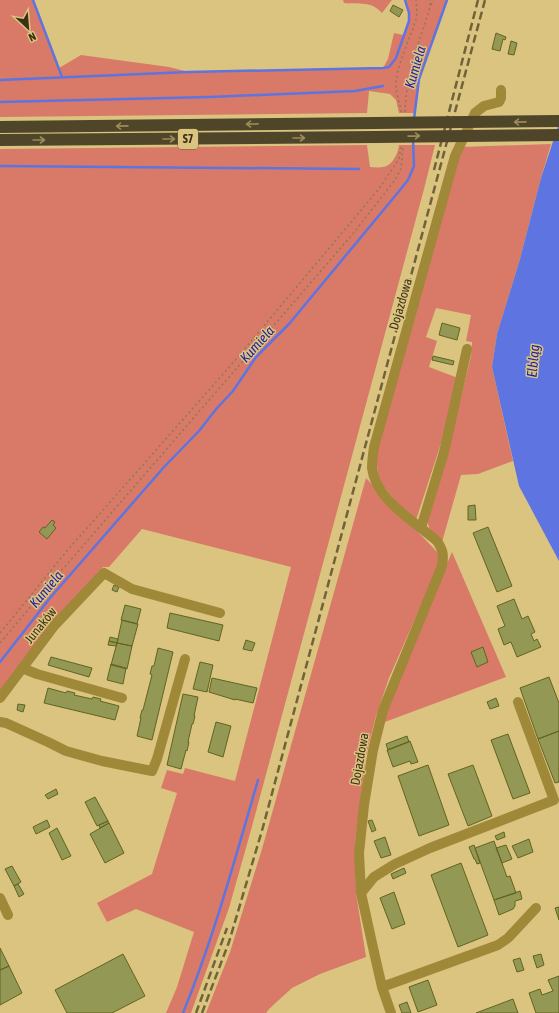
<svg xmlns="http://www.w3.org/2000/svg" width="559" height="1013" font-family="'Asap Condensed',sans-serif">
<rect width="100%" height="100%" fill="#dbc480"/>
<path fill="#d87a67" d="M0 0H33L59 68 81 55 169 67 189 72 383 68 388 59 394 33 403 35 409 21V13L405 0H447L419 79 414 113H399L396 100 390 94 369 91 367 113 0 117Z
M343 0H392L382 13C370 0 361 5 344 3Z
M551 144 541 178 520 259 497 334 492 367 513 461 478 474 461 475 442 542 429 528 427 519 455 422 471 356 472 342 466 341 471 315 436 308 426 337 437 341 429 367 458 378 444 434 416 520 405 513 378 479 376 448 461 147Z
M367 145 370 167C374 167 378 168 383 167 392 166 398 154 399 145H435L424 189 251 830 229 908 191 1013H166L177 987 194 932 136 909 107 922 97 903 152 874 177 793 161 788 167 770 183 774 185 768 235 781 291 567 142 529 109 567H103L50 625 0 692V149Z
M366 478 442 557 389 678 376 716 366 755 355 843 356 893 366 957 320 974 292 988 269 1009 266 1013H206L230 952 262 849Z
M452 552 506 677 382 723 394 688Z"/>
<path fill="#5e74e1" d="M559 123V561L519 486 492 367 497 334 520 259 541 178Z"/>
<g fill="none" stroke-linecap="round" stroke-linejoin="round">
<path stroke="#5e74e1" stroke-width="2.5" d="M33 0 62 77
M0 80 189 72 383 68 389 67 396 58 409 21V13L405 0
M0 102 209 97 355 91 383 86
M414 119 419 79 447 0
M0 166 359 169
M0 662 50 598 164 467 199 431 217 408 233 391 256 357 289 324 400 190 408 180 414 166 413 140
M183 1013C214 937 235 859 258 780"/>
</g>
<path fill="#949855" stroke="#61641f" d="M393 5 403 10 399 17 390 11Z
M496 33 506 37 505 40 503 39 500 51 492 49Z
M511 41 517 43 514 55 508 54Z
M442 323 460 328 457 340 439 335Z
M433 356 454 361 453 365 432 360Z
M475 505 476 520H468V506Z
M52 520 55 522 53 525 56 528 47 539 39 532 43 527 45 528Z
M488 527 512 586 497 592 473 533Z
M114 585 119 587 117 592 112 590Z
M514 599 522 619 528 616 535 632 531 634 534 641 537 639 541 647 517 657 511 642 504 645 498 629 505 626 497 606Z
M125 605 141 609 137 624 121 620Z
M170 613 223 625 219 641 167 628Z
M122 620 138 624 132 646 117 643Z
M110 637 118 639 117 643 109 641Z
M246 640 255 643 252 651 243 649Z
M109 641 117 643 116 646 108 645Z
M117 643 132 646 127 669 111 665Z
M483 647 488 662 477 667 471 652Z
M158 648 173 652 152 740 137 736 141 718H140L142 710H143L152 675 150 674 152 666H154Z
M51 657 92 668 89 677 48 665Z
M200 662 213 665 207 692 193 689Z
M111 664 126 668 123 684 107 680Z
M549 677 559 703V731L538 739 520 688Z
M212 678 257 688 253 703 235 699V700L209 692Z
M48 688 66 693 67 691 75 693 74 695 92 699 93 697 101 699 100 701 119 706 115 720 44 703Z
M183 694 198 697 194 716H195L193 724H192L188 742H189L187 751 186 750 181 769 167 765Z
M496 698 499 706 490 709 487 702Z
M18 704 25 705 23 712 17 710Z
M216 722 231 726 223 757 208 752Z
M559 731V782L555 783 538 739Z
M508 734 530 793 513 799 491 740Z
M407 736 409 742 388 750 386 744Z
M410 741 418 762 411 764 410 761 393 767 387 750Z
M428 765 449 825 419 836 398 776Z
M473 765 492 816 468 826 448 774Z
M56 789 58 794 48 799 45 795Z
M95 797 108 821 97 826 85 802Z
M47 820 50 827 36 834 33 827Z
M372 820 376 830 372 832 368 821Z
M108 821 109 823 100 828 99 825Z
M109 823 124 853 105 863 90 834Z
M57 828 71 856 62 860 49 833Z
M504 832 505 837 497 840 495 836Z
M385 837 391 855 381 858 374 841Z
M529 839 533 852 518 858 512 846Z
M494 841 507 877 510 876 516 893 494 900 475 848Z
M474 845 480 863 477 864 475 859H474L469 847Z
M506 845 512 859 502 863 496 848Z
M461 863 488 935 458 947 431 875Z
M12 866 21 882 14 886 5 869Z
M404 868 406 873 393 879 391 874Z
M18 884 24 894 19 897 14 886Z
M520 891 522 899 515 901V906L513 909 499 915 494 900Z
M394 892 405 924 392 929 380 898Z
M559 907V920L555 908Z
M0 948 9 966 0 970Z
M123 954 145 996 112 1013H67L55 990Z
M541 954 544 965 537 968 533 956Z
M520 958 524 970 517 972 513 960Z
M9 966 22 993 0 1005V970Z
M559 976V1013H536L529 993 540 989 542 995 553 991 548 980Z
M428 980 437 1005 418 1012 409 987Z
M513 999 518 1013H476Z
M407 1002 411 1013H402L399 1005Z"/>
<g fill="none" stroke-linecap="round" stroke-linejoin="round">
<path stroke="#8c7c4b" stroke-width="1.5" stroke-dasharray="2 3" stroke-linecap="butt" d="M431 5 433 0
M401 112C400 104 397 96 396 88 394 70 411 37 416 19L417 13 416 0
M405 112C406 77 417 47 428 14L430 7V0
M0 633 66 552 231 365 378 190 399 159 401 146
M0 643 49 585 352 235 395 180 401 169 403 146"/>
<path stroke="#a08839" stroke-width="10" d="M421 528 444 452 467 349
M22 668 37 674 122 698
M0 698 54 626 104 573 132 589 220 613
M0 722 6 723 48 742 66 751 102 761 152 771 157 759 185 659
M361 893 374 877 395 864 430 848 554 800 518 702
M0 898 8 915
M382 987 498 945 508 938 536 908
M391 1013 382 987 374 952 361 893 359 853 364 805 373 750 383 710 442 566C444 555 443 550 437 541 415 522 375 499 372 468 372 461 373 454 374 447L455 156 475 113 484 106 499 102 501 98V90"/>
<path stroke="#4f462a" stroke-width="12" d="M0 127 375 123
M0 140 375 137"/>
<path stroke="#706339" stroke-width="2.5" stroke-dasharray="8 4" stroke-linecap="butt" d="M434 170 478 0
M196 1013 227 928
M202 1013 229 942 263 827 485 0"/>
<path stroke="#4f462a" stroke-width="12" d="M375 123 559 121
M375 137 559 135"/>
</g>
<defs><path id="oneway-shaft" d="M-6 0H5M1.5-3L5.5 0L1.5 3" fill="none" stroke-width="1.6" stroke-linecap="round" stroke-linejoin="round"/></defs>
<g stroke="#9c8b59">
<use href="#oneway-shaft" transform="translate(520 122) rotate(179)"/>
<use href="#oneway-shaft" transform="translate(252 124) rotate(179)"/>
<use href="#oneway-shaft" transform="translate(122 126) rotate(179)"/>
<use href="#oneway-shaft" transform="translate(414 136) rotate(-1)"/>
<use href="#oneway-shaft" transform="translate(299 138)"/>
<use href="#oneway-shaft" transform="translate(169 139)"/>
<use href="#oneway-shaft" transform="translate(39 140)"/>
</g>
<g text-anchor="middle" stroke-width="3" stroke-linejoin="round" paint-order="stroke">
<rect fill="#dbc480" stroke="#6b5e36" stroke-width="1" x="178" y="129" width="20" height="20" rx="3"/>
<g font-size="12" font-weight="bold" fill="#3b3216">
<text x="188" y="143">S7</text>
</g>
<g font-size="13" fill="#3b3216" stroke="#dbc480">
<text transform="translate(400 304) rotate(-74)" y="5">Dojazdowa</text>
<text transform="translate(40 625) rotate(-51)" y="5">Junaków</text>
<text transform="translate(359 759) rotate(-80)" y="5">Dojazdowa</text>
</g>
<g font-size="14" font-style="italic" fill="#2421a2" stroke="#dbc480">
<text transform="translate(415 67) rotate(-74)" y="5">Kumiela</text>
<text transform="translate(257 344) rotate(-48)" y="5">Kumiela</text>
<text transform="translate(533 361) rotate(-85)" y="5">Elbląg</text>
<text transform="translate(46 589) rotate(-50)" y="5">Kumiela</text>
</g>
</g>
<g transform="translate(28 28) rotate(154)" stroke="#dbc480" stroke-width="3" paint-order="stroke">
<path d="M0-3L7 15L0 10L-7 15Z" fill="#3b3216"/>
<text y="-6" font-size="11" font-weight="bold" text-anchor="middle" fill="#3b3216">N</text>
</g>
</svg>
